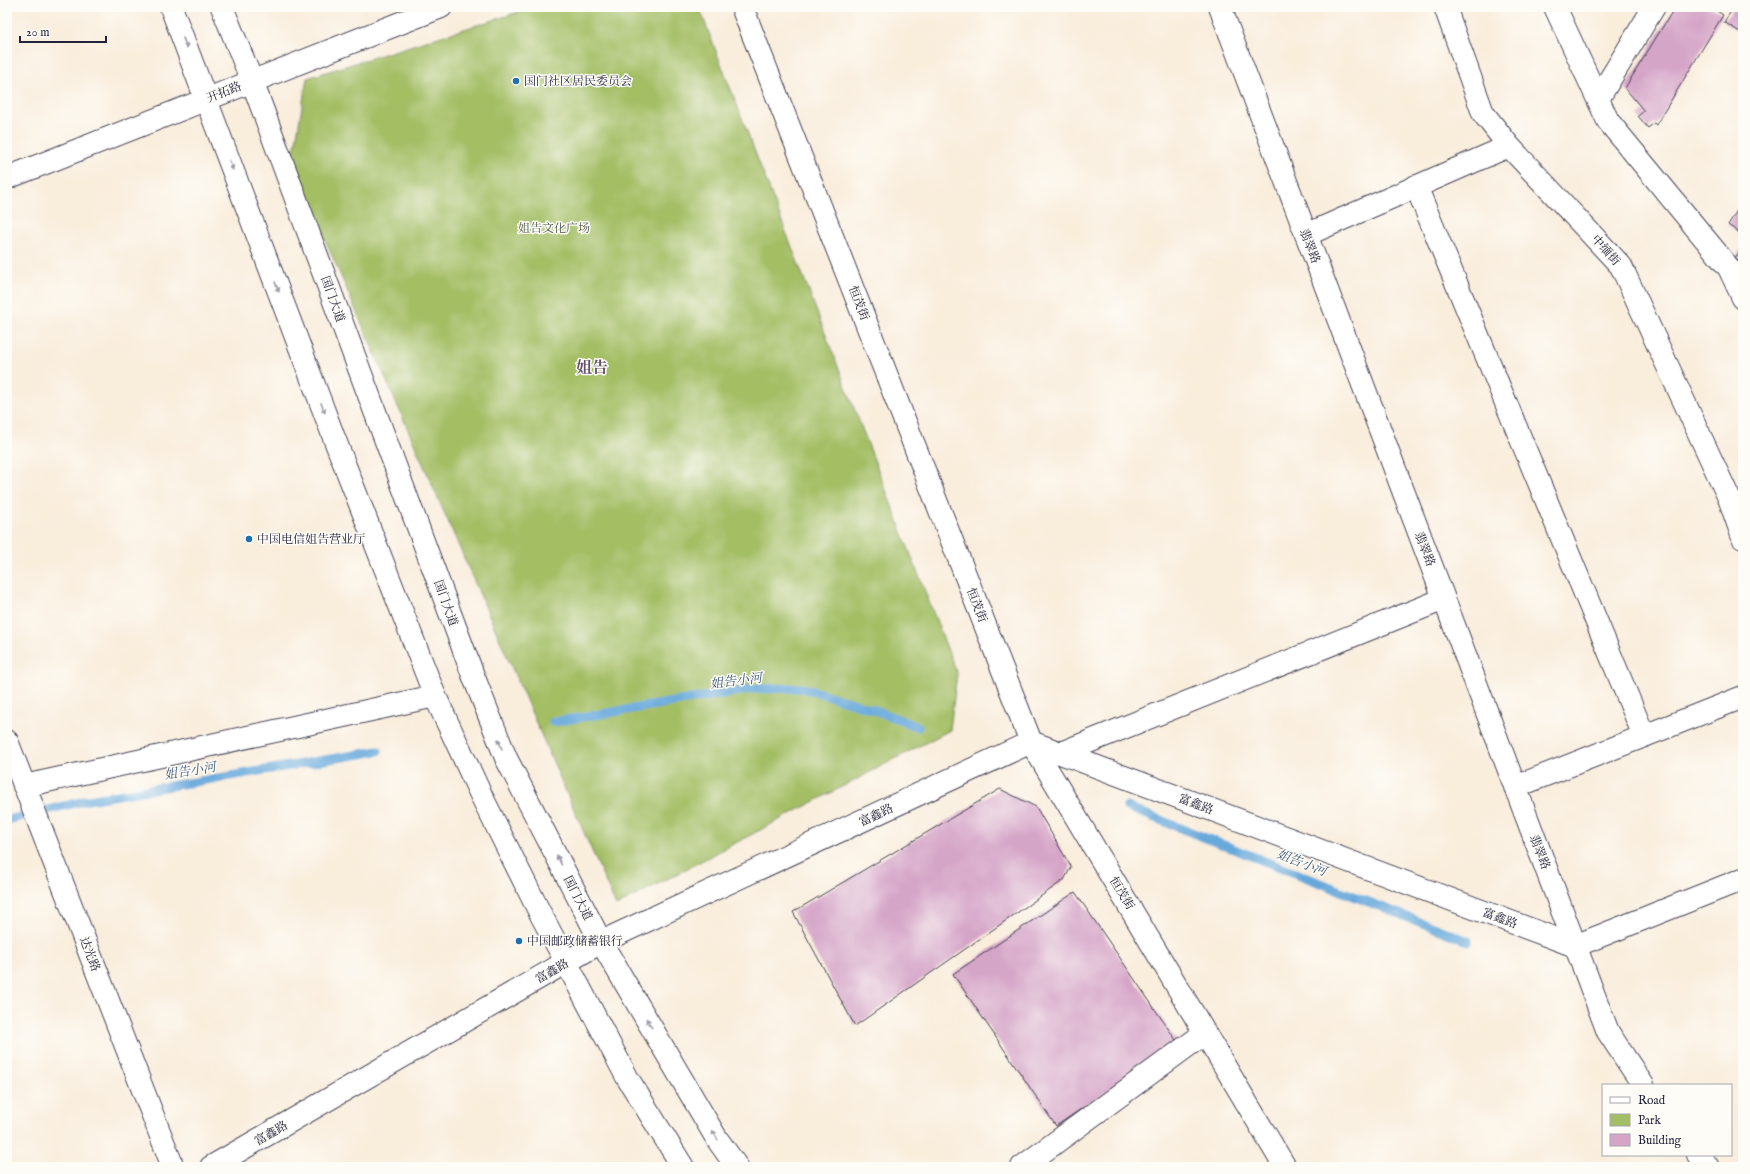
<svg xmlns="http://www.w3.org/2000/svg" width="1750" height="1174" font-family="'IM FELL English','Noto Serif SC',serif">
<rect width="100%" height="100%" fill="#fdfcf7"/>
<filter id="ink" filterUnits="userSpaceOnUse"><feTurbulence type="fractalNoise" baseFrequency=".025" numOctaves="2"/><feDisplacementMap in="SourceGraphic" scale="8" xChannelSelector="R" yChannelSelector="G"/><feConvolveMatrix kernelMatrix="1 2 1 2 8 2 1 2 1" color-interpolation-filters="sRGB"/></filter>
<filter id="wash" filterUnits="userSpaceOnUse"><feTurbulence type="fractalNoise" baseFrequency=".012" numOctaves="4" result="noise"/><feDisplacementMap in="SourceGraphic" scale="16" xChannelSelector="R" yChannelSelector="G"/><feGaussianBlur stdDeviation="0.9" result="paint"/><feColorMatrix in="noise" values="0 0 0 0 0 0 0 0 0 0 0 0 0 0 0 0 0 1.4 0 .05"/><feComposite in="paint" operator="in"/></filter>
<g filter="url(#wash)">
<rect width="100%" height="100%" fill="#f9eddc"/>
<path fill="#a3be64" stroke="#627050" d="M535 7H699L957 674 950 730 616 906 292 164 307 78Z"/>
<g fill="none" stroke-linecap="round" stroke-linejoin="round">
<path stroke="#68a9dc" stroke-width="9" d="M553 722 752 689 803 688 872 709 918 727
M1127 807 1468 941
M7 820 88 800 378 751"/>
</g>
<g id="blocks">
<path fill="#d5a5c8" d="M1675 7H1711L1723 15 1656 125 1654 123 1648 128 1638 116 1644 111 1625 88Z
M1734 7H1743V34L1724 22Z
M1743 201V235L1728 225Z
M1743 246V263L1735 258Z
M1000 789 1036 807 1071 867 1064 880 855 1026 793 912Z
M1075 892 1178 1043 1056 1126 953 974Z"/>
</g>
</g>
<g filter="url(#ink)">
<use href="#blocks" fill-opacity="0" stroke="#424053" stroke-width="1"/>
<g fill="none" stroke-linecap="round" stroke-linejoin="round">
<defs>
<path id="street" d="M742 7 1031 742 1285 1167
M1220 7 1608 1032 1643 1085
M1445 7 1483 113 1509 146 1621 266 1729 498 1743 538
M1555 7 1608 121 1729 268 1743 298
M1598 99 1654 7
M1416 186 1644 736
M1306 235 1509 146
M7 741 173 1167
M1061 753 1444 599
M24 786 435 696
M1515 787 1743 697
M1698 1155 1708 1167
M211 1167 601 942 1031 742 1575 946 1743 879
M1022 1167 1205 1033"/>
<path id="secondary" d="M7 178 441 7"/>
<path id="highway" d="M171 7 333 435 435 696 482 797 539 911 628 1079 683 1167
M222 7 252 81 473 675 506 758 601 942 717 1139 737 1167"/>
</defs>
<use href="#street" stroke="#424053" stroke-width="24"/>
<use href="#secondary" stroke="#424053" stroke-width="24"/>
<use href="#highway" stroke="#424053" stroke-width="24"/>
<use href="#street" stroke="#fff" stroke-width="22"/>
<use href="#secondary" stroke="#fff" stroke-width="22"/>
<use href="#highway" stroke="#fff" stroke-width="22"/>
</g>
<defs><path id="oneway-solid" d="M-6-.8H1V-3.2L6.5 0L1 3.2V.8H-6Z"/></defs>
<g fill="#9c9ca7">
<use href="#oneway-solid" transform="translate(185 43) rotate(69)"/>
<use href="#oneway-solid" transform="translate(231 165) rotate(69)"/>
<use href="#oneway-solid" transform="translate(277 287) rotate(69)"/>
<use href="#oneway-solid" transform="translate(323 408) rotate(69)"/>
<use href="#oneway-solid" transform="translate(500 744) rotate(-111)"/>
<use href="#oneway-solid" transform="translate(559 860) rotate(-117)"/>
<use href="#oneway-solid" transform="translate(649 1023) rotate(-121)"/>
<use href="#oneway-solid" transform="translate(715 1135) rotate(-121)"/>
</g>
</g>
<g fill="#1f6fb2" stroke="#fdfcf7" stroke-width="1.5">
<circle cx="516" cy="81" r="4"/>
<circle cx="249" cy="539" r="4"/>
<circle cx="519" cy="941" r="4"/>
</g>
<g text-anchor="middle" stroke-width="3" stroke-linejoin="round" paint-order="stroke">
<g font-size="12" fill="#22223b" stroke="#fdfcf7" text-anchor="start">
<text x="524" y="85">国门社区居民委员会</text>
<text x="257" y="543">中国电信姐告营业厅</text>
<text x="527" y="945">中国邮政储蓄银行</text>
</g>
<g font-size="12" fill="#22223b" stroke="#fdfcf7">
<text transform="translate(224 92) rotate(-21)" y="4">开拓路</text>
<text transform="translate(1310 246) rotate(69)" y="4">翡翠路</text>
<text transform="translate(1606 250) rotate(48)" y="4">中缅街</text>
<text transform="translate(333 299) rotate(70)" y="4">国门大道</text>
<text transform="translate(859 303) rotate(69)" y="4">恒茂街</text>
<text transform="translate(1425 549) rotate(69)" y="4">翡翠路</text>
<text transform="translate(446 603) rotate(70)" y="4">国门大道</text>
<text transform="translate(977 605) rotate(69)" y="4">恒茂街</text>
<text transform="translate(1196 804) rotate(21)" y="4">富鑫路</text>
<text transform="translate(876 815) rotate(-25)" y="4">富鑫路</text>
<text transform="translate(1540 852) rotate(69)" y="4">翡翠路</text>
<text transform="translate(1122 893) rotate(59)" y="4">恒茂街</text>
<text transform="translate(578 898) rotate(63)" y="4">国门大道</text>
<text transform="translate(1500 918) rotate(21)" y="4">富鑫路</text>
<text transform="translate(90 954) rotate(69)" y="4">达光路</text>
<text transform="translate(552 971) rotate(-30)" y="4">富鑫路</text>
<text transform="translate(271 1133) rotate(-30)" y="4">富鑫路</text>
</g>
<g font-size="12" fill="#4f5949" stroke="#fdfcf7">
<text x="554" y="232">姐告文化广场</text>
</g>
<g font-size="13" font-style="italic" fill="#3e587b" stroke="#fdfcf7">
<text transform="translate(736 680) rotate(-7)" y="5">姐告小河</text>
<text transform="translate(190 770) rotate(-9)" y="5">姐告小河</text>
<text transform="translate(1302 862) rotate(21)" y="5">姐告小河</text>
</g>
<g font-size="16" font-weight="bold" fill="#61506c" stroke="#fdfcf7">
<text x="592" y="373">姐告</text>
</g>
</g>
<rect width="1750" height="1174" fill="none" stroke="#fdfcf7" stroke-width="24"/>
<rect x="1602" y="1084" width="130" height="72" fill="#fdfcf7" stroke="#a5a5ac"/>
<rect x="1610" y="1097" width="20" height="6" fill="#ffffff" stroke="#a5a5ac"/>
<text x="1638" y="1104" font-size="12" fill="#22223b">Road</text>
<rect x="1610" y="1114" width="20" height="12" fill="#a3be64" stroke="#a5a5ac"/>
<text x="1638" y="1124" font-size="12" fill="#22223b">Park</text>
<rect x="1610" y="1134" width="20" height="12" fill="#d5a5c8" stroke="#a5a5ac"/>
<text x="1638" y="1144" font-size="12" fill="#22223b">Building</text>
<path d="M20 36v6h86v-6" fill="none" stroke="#22223b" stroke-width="2"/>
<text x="26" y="36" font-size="12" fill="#22223b" stroke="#fdfcf7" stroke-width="3" paint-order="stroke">20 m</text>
</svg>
